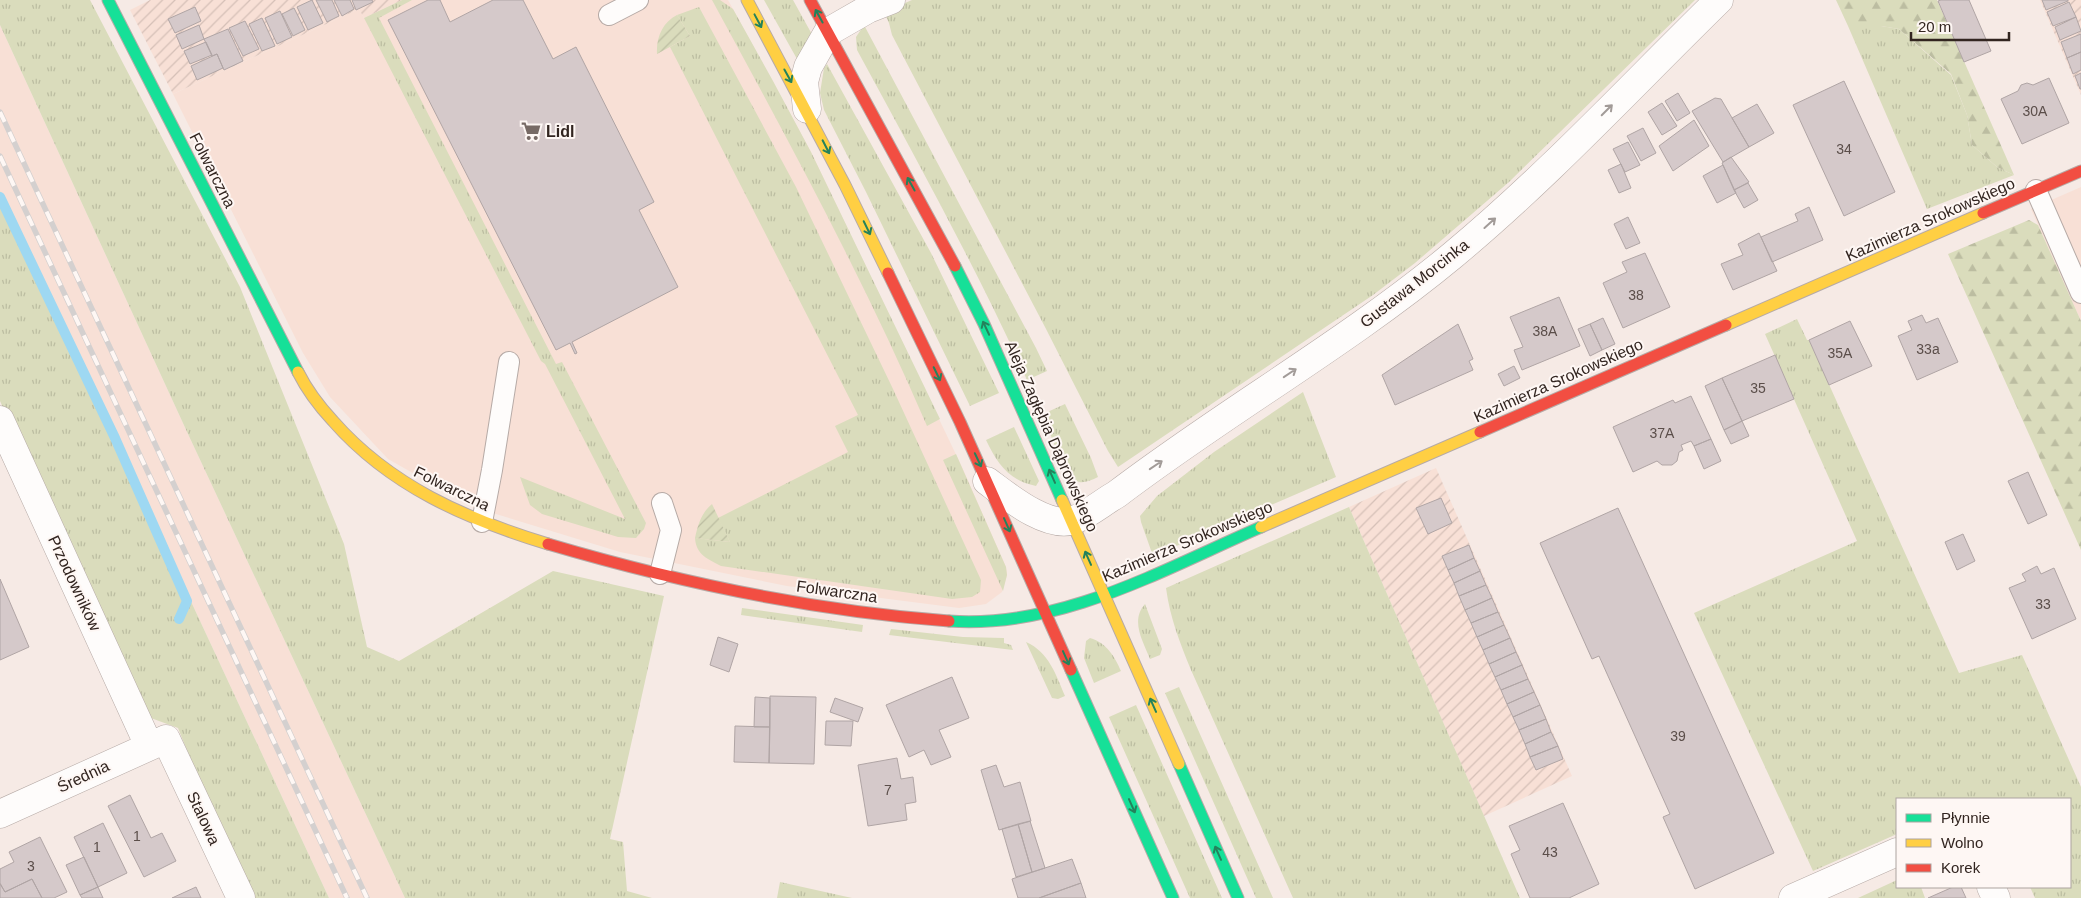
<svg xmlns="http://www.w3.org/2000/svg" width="2081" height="898" font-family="Helvetica,sans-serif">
<defs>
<pattern id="industrial-furrows" width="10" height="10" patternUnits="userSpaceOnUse" patternTransform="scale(1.25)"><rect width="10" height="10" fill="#f8e0d6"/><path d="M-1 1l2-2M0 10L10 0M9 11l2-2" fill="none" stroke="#d5c0b7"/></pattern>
<pattern id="grass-tufts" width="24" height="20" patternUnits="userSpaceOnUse" patternTransform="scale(1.25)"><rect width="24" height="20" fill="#dadcbc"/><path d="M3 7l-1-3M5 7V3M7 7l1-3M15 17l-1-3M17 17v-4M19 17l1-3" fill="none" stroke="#bcbda1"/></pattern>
<pattern id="forest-firs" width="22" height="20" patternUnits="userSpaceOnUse" patternTransform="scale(1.25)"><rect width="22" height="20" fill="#dadcbc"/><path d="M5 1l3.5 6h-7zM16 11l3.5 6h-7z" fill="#bcbda1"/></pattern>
<pattern id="garden-furrows" width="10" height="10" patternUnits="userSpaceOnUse" patternTransform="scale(1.25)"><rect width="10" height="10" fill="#dadcbc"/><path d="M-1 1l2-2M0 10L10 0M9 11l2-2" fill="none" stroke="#bcbda1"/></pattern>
</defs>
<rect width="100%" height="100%" fill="#f6eae5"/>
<path fill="#f8e0d6" d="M402 0H728L811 152 962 467 1006 567 1007 575 1002 592 986 604 959 608 787 586 620 552 473 507 388 459 330 397 303 353 173 94 359 9 364 18Z
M0 25 188 434 405 898H329L0 191Z
M2081 187V321L2031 209Z"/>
<path fill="url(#industrial-furrows)" d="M150 0H402L364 18 359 9 173 94 130 10Z
M2040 0H2081V95Z
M1436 468 1572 776 1484 816 1349 507Z"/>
<path fill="url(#grass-tufts)" d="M0 0H90L240 287 344 544 367 647 399 661 553 571 664 596 610 839 623 842 627 891 652 898H405L188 434 0 25Z
M402 0H412L379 18 556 364 562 362 646 523 644 529 636 538 618 537 542 514 530 505 520 477 625 519 545 364 541 361 364 18Z
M712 0H720L733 9 773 81 811 152 940 419 927 426C864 279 788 140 712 0Z
M764 0H793L814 38 797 59Z
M912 0H1695L1509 182 1415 263 1373 295 1118 467 1108 451 1045 327 892 35 889 23 884 12Z
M699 7 796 187 893 389 981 580 980 592 972 597 952 599 721 566C708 559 696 555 695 538L730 542 718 518 848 452 835 426 858 415 670 47 690 36 677 15Z
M864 25 1036 348 1047 371 1027 380C976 267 916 159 857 50L856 37Z
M1848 26H1881L1899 29 1951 75 1967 115 1972 145 1997 167 2014 175 1927 209Z
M827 64 931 253 999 393 970 406 866 192 824 110 820 93 824 68Z
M0 191 329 898H254L222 838 178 728 140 714 0 401Z
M1797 319 1807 340H1809L1959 673 2022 655 2081 787V898H2035L2030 887H2070V799H1897V834L1813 871 1694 613 1857 541 1765 334Z
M1303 392 1336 477 1153 556 1141 522 1140 516 1157 496 1214 452Z
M1065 404 1091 458 1098 477C1092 480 1085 483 1079 482 1065 478 1048 428 1043 414Z
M1014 427 1039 481 1036 486C1009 481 997 463 986 440Z
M956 454 1006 567 1007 575 1003 591 943 460Z
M1349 507 1520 898H1293L1191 670C1180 643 1170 618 1166 588Z
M1145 604 1162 649 1160 655 1150 659C1143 641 1130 621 1145 604Z
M742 608 863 625 862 632 741 615Z
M891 629 963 637 1004 638V643L1011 645 1013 650 889 635Z
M1090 638C1107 643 1115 657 1121 671L1094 683 1084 658 1086 641Z
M1026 642C1049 652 1056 675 1065 696L1058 699 1052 698Z
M1179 687 1273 898H1256L1165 693Z
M1136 705 1222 898H1190L1109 717Z
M1897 880V887H1921L1925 898H1858Z
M780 882 852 898H777Z"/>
<path fill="url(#forest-firs)" d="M1836 0H1937L2014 175 1997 167 1972 145 1967 115 1951 74 1899 29 1881 26H1848Z
M2029 220 2038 225 2081 321V550L1948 254Z"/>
<path fill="url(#garden-furrows)" d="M677 15 690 36 657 54C656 37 663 22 677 15Z
M712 504 730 542 695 538C698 525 701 513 712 504Z"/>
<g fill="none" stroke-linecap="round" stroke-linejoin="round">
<path stroke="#9ed8f2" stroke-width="10" d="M0 197 115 438 187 601 179 619"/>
</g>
<path fill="#d5c9ca" stroke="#b0a5a5" d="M312 0 323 23 308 30 297 7Z
M316 0H332L339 16 327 22Z
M334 0H350L354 9 342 16Z
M352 0H372L373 2 356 10Z
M428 0H440L450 22 493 0H523L553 59 576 47 654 202 639 210 678 287 572 342 577 353 575 354 570 343 556 350 388 20Z
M1941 0H1969L1991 51 1964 62 1938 1Z
M2042 0H2068V1L2046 10Z
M2069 2 2076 17 2053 26 2047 12Z
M195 7 201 21 175 33 168 19Z
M294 8 305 30 293 36 282 14Z
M280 11 292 37 277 44 265 18Z
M2076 17 2081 31 2060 40 2055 27Z
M262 18 275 46 262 51 249 24Z
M245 21 259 49 243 56 229 28Z
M199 25 204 39 182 49 176 35Z
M228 29 243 61 224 70 217 54 212 56 204 39Z
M2081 34V52L2067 58 2061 42Z
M206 42 212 55 190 64 184 51Z
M2081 52V70L2073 74 2067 58Z
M217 54 223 68 197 80 191 66Z
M2081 73V89H2080L2075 76Z
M2049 78 2069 123 2022 144 2001 99 2018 91 2021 85 2027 83 2033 85Z
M1844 81 1895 192 1844 216 1793 105Z
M1678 93 1690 113 1677 121 1665 101Z
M1715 98 1721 99 1749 147 1723 162 1692 111Z
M1662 103 1677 126 1662 135 1648 112Z
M1757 104 1774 133 1749 147 1732 118Z
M1694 120 1709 146 1673 171 1659 146Z
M1643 128 1656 153 1641 161 1627 136Z
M1628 142 1640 165 1625 172 1613 149Z
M1731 157 1749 182 1734 190 1722 163Z
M1621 164 1631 188 1619 193 1608 170Z
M1723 165 1736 193 1717 203 1703 176Z
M1748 183 1758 200 1744 208 1734 190Z
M1809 207 1823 240 1772 262 1761 237 1798 221 1795 214Z
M1628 217 1640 243 1626 249 1614 224Z
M1759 233 1777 271 1733 290 1721 264 1743 255 1738 244Z
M1645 253 1670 307 1623 328 1603 283 1627 272 1622 262Z
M1559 297 1580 346 1522 370 1514 350 1523 347 1510 317Z
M1922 315 1926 323 1938 318 1958 362 1917 380 1898 336 1912 330 1908 321Z
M1603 318 1615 344 1602 350 1590 324Z
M1850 321 1872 366 1829 385 1809 340Z
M1458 324 1473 359 1469 361 1473 370 1395 405 1382 375Z
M1590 324 1602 350 1590 356 1578 329Z
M1775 355 1794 399 1742 421 1722 378Z
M1514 366 1520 378 1504 386 1498 374Z
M1722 378 1742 421 1724 430 1705 386Z
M1691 396 1711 439 1694 446 1691 441 1681 445 1683 450 1679 452 1677 461 1672 465H1662L1657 461 1633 472 1613 427 1673 400 1675 403Z
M1742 421 1749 436 1731 444 1724 430Z
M1711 439 1721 461 1704 469 1694 446Z
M2028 472 2047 515 2028 524 2008 481Z
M1441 498 1452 523 1428 534 1416 508Z
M1618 508 1774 853 1695 889 1663 817 1670 814 1599 656 1592 659 1540 543Z
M1963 534 1975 561 1957 570 1945 542Z
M1469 545 1474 558 1448 570 1442 556Z
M1474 558 1480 571 1454 583 1448 570Z
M2037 566 2041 574 2054 568 2076 619 2032 639 2009 588 2026 581 2022 574Z
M1480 571 1486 585 1459 596 1454 583Z
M0 579 29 647 0 660Z
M1486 585 1492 598 1465 610 1459 596Z
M1492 598 1498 612 1471 623 1465 610Z
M1498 612 1504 625 1477 637 1471 623Z
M1504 625 1510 638 1483 650 1477 637Z
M718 637 738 644 729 672 710 665Z
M1510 638 1516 652 1489 664 1483 650Z
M1516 652 1522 665 1495 677 1489 664Z
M1522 665 1528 679 1501 690 1495 677Z
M952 677 969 718 939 730 951 757 931 765 924 750 909 757 886 705Z
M1528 679 1534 692 1507 704 1501 690Z
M1534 692 1540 705 1513 717 1507 704Z
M770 696 816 697 814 764 769 763Z
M755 697 770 698V727H754Z
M835 698 863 708 858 722 830 712Z
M1540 705 1546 719 1519 730 1513 717Z
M1546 719 1551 732 1525 744 1519 730Z
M826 721H853L851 746 825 745Z
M735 726 770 727 769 763 734 762Z
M1551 732 1558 746 1530 757 1525 744Z
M1558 746 1563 759 1536 770 1530 757Z
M897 758 901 779 913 777 916 802 905 804 907 820 868 826 858 765Z
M996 765 1004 787 1020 782 1031 821 999 830 981 770Z
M130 795 151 838 162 833 176 861 144 877 108 806Z
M1563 803 1599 884 1569 898H1530L1511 854 1520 850 1509 826Z
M1030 821 1045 868 1032 872 1018 824Z
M103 823 127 873 98 887 74 837Z
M1018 824 1032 872 1016 877 1002 829Z
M40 837 67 892 54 898H42L32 879 5 892 0 883V869L14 862 9 852Z
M84 857 98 887 80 895 66 865Z
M1072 859 1081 883 1039 898H1018L1012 879Z
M32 879 42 898H0V884L5 892Z
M1081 883 1086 898H1039Z
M98 887 103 898H82L80 895Z
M196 887 201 898H172Z
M1953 887H1961L1966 898H1928Z"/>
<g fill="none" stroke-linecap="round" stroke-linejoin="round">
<defs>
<path id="lane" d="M609 15 638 0
M2036 190 2081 293
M482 522 492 470 509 362
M660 574 671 530 662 503"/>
<path id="street" d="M807 109 804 82 808 67 828 32 868 9 891 0
M0 420 149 746
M987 481C1006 495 1048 530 1074 520 1089 514 1103 502 1117 494 1226 411 1347 343 1453 255 1547 177 1631 86 1719 0
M0 814 166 739 241 898
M1991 887 1996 898
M1793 898 1897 852"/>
<path id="fast" d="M108 0 298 372
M955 266 984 324 1062 500
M949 621C1060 629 1162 570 1261 527
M1071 670 1173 898
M1179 764 1238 898"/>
<path id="slow" d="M747 0 845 185 888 273
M1726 325 1983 213
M298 372C307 390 319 406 333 421 390 486 466 519 548 544
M1062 500 1179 764
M1261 527 1480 432"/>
<path id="jam" d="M810 0 955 266
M1983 213 2081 171
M888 273 960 422 1071 670
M1480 432 1726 325
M548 544C677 582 814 611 949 621"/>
</defs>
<use href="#lane" stroke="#b6aaa6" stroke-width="22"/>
<use href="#street" stroke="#b6aaa6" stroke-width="29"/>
<use href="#fast" stroke="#b6aaa6" stroke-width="13"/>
<use href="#slow" stroke="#b6aaa6" stroke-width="13"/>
<use href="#jam" stroke="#b6aaa6" stroke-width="13"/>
<use href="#lane" stroke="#fefcfb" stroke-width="20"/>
<use href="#street" stroke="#fefcfb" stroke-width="28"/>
<use href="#fast" stroke="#16e098" stroke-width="11"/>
<use href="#slow" stroke="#ffcf43" stroke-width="11"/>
<use href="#jam" stroke="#f24e42" stroke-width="11"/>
<defs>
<path id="rail" d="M0 112 367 898
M0 156 347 898"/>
</defs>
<use href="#rail" stroke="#d4d0cf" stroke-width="5.5"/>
<use href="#rail" stroke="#fef7f4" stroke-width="4" stroke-dasharray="11" stroke-linecap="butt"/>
</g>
<defs><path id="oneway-shaft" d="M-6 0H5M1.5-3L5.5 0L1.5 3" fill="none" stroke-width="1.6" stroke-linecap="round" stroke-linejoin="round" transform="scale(1.25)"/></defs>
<g stroke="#24825c">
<use href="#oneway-shaft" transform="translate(819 16) rotate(-119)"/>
<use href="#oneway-shaft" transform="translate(758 21) rotate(62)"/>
<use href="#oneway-shaft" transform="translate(788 76) rotate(61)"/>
<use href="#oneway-shaft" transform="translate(826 147) rotate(63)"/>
<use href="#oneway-shaft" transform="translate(911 184) rotate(-119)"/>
<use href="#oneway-shaft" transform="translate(867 228) rotate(64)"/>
<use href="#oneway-shaft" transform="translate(986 328) rotate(-115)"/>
<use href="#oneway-shaft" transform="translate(937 374) rotate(64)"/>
<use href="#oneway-shaft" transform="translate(978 460) rotate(65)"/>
<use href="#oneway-shaft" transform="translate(1052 476) rotate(-114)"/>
<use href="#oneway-shaft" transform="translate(1007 525) rotate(66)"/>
<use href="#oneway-shaft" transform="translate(1088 558) rotate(-114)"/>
<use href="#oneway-shaft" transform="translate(1066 658) rotate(66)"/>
<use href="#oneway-shaft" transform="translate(1153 705) rotate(-114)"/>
<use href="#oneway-shaft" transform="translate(1132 806) rotate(66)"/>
<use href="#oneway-shaft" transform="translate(1218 853) rotate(-114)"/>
</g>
<g stroke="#a29b98">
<use href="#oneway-shaft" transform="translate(1607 110) rotate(-45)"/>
<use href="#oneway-shaft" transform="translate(1490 223) rotate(-42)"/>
<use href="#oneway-shaft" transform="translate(1290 373) rotate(-34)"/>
<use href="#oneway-shaft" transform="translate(1156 465) rotate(-34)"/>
</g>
<defs>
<symbol id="supermarket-bare" viewBox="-9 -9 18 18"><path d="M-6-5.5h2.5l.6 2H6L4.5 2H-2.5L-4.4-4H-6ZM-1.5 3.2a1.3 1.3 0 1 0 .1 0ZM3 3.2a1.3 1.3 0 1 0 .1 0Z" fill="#776a65" stroke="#fef7f4" stroke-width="2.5" paint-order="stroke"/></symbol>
</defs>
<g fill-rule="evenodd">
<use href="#supermarket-bare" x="517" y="117" width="28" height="28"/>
</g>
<g text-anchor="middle" stroke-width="4" stroke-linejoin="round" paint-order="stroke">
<g font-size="14" fill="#5b4e4a">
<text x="2035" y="116">30A</text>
<text x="1844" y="154">34</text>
<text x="1636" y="300">38</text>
<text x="1545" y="336">38A</text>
<text x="1928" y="354">33a</text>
<text x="1840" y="358">35A</text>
<text x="1758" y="393">35</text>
<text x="1662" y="438">37A</text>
<text x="2043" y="609">33</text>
<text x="1678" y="741">39</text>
<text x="888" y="795">7</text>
<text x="137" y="841">1</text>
<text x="97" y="852">1</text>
<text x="1550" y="857">43</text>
<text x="31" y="871">3</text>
</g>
<g font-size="16" font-weight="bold" fill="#322520" stroke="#fef7f4" text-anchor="start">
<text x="546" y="137">Lidl</text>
</g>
<g font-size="16" fill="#322520" stroke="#fef7f4">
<text transform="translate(213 170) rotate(63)" y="6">Folwarczna</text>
<text transform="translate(1930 219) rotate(-24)" y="6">Kazimierza Srokowskiego</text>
<text transform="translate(1414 283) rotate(-38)" y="6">Gustawa Morcinka</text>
<text transform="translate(1558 380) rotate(-24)" y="6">Kazimierza Srokowskiego</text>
<text transform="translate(1052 436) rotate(66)" y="6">Aleja Zagłębia Dąbrowskiego</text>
<text transform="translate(452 488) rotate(26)" y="6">Folwarczna</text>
<text transform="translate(1187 541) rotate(-23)" y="6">Kazimierza Srokowskiego</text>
<text transform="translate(75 583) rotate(65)" y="6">Przodowników</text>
<text transform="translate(837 591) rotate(8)" y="6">Folwarczna</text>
<text transform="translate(83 776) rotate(-25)" y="6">Średnia</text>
<text transform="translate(204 818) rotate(65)" y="6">Stalowa</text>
</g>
</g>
<rect x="1896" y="798" width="175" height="90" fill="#fef7f4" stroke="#aca39f"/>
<rect x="1906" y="814" width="25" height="8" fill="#16e098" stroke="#aca39f"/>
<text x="1941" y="823" font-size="15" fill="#322520">Płynnie</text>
<rect x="1906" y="839" width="25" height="8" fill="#ffcf43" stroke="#aca39f"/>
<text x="1941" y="848" font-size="15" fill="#322520">Wolno</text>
<rect x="1906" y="864" width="25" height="8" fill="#f24e42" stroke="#aca39f"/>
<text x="1941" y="873" font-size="15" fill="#322520">Korek</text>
<path d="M1911 32v8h98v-8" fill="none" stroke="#322520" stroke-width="2.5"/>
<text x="1918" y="32" font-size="15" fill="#322520" stroke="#fef7f4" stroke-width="4" paint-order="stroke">20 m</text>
</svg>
